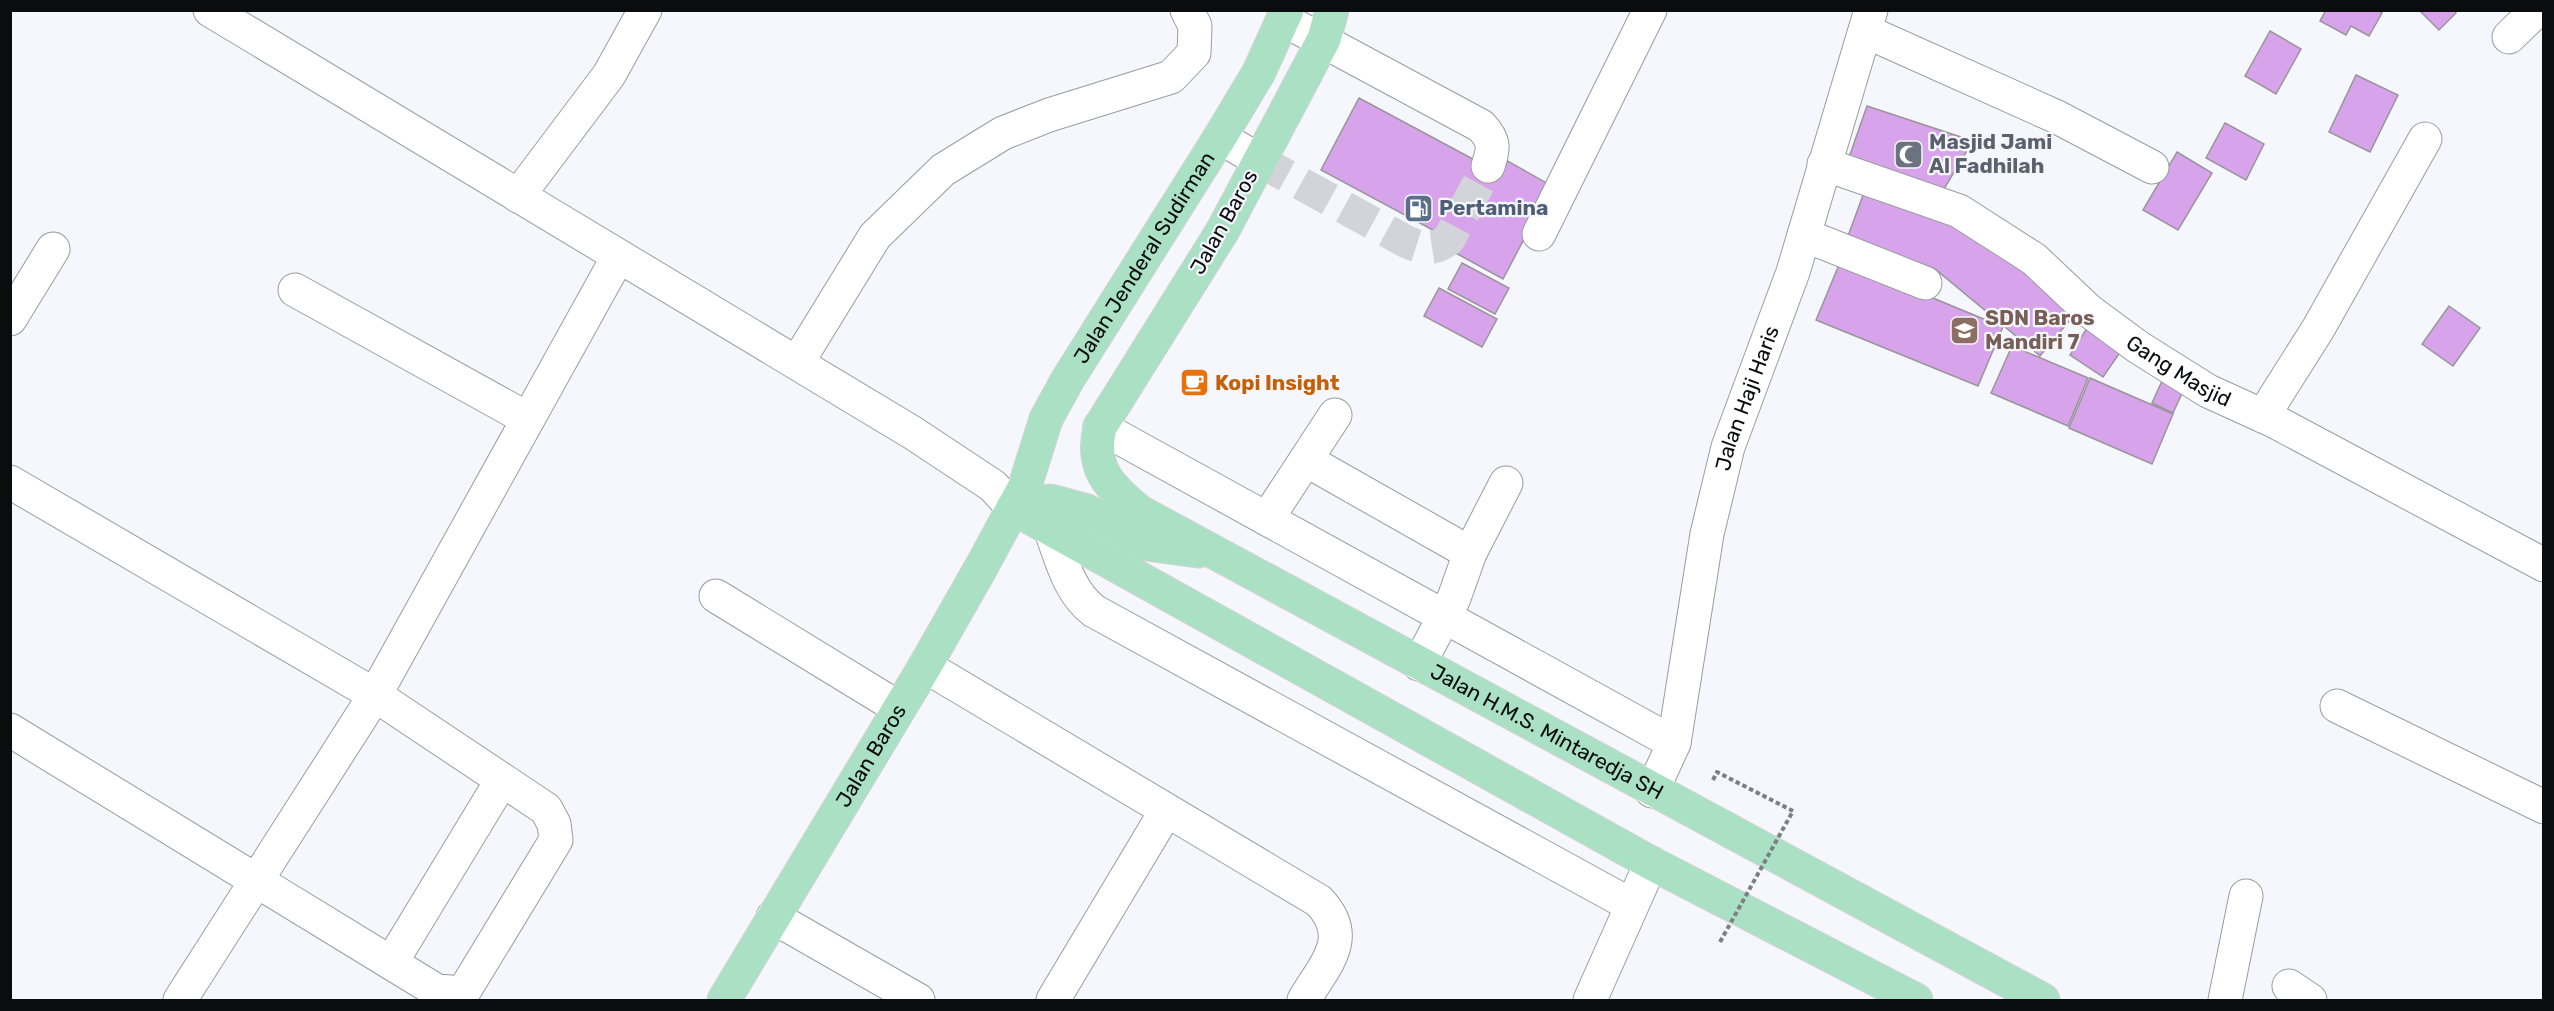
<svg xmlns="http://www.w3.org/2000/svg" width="2554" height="1011" font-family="Rubik,sans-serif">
<rect width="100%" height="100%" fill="#f5f7fd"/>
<path fill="#d7a4eb" stroke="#99959a" stroke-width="1.5" d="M2326 10H2377L2382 13 2369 36 2351 26 2346 35 2320 21Z
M2419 10H2454L2456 13 2439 30Z
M2270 31 2301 49 2276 94 2245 76Z
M2356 75 2398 95 2370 152 2329 132Z
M1359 98 1497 172 1504 159 1552 186 1503 279 1452 251 1457 243 1321 170Z
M1867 106 1973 141 1939 197 1846 166Z
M2225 123 2264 144 2246 180 2206 158Z
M2177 152 2212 173 2178 230 2143 210Z
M1866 187 1970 227 2075 314 2040 356 1935 269 1848 236Z
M1841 260 2003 327 1978 386 1816 320Z
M1462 263 1509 288 1495 314 1448 289Z
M1439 288 1497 319 1482 347 1424 316Z
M2449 306 2480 328 2453 366 2422 344Z
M2087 328 2121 351 2103 377 2070 355Z
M2012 346 2088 378 2068 426 1991 393Z
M2090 378 2173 414 2152 464 2069 428Z
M2162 381 2183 391 2173 413 2152 403Z"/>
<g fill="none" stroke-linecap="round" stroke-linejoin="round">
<path stroke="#d2d4d9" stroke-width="33" stroke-dasharray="33 16" stroke-linecap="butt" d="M1258 160 1407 242C1424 249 1434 251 1449 239L1488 166"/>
<defs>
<g id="minor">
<path d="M210 10 913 433 993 486 1013 508"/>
<path d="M1284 20 1481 126C1495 141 1494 148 1488 166"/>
<path d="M1865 31 2057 117 2152 167"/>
<path d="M2509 37 2537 10"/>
<path d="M1220 137 1258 160"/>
<path id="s1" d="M1824 164 1959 211 2034 259 2088 310 2138 347 2208 391 2274 421 2544 565"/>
<path d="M518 196 609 75 645 10"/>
<path d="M1539 234 1650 10"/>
<path d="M1804 235 1925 283"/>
<path d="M295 290 528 419"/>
<path d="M10 319 53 249"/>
<path d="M797 363 875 236 943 170 1003 133 1049 115 1171 77 1194 53 1195 26 1187 10"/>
<path d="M2263 416 2318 329 2425 139"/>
<path d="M1100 427 1674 743"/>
<path d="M1306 460 1470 553"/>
<path d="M10 482 375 695 546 809 554 824 556 840 463 993 437 991 10 730"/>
<path d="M1267 519 1335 415"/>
<path d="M1051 531C1062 561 1069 592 1094 611L1631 905"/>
<path d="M716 596 899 708"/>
<path d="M1419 664 1454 598 1470 553 1506 483"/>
<path d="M925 666 1319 901C1354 938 1325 964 1304 1000"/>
<path d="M2337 706 2544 807"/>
<path id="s2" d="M1652 791 1674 743 1707 534 1728 447 1793 272 1871 10"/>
<path d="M773 917 918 1000"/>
<path d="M391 963 502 780"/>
<path d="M2289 986 2310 1000"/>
<path d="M180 1000 375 695 618 257"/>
<path d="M1053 1000 1166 811"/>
<path d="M1590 1000 1651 863"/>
<path d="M2225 1000 2246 896"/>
</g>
<g id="major">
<path id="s3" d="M1332 10 1324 39 1223 230 1100 427C1090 469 1109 486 1140 512L2043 1000"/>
<path d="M1013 508 1651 863 1916 1000"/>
<path d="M1013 508 1050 501 1087 511 1146 544 1198 551"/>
<path id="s4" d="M724 1000 925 666 983 564 1025 486 1046 419 1068 379 1220 137 1259 72 1287 10"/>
</g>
</defs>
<use href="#minor" stroke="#9b9ca1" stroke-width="35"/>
<use href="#major" stroke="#d3d3d4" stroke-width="35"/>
<path stroke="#7d7e82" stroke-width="4" stroke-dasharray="4.5 3" stroke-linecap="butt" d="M1713 780 1717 772 1793 811"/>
<use href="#minor" stroke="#fff" stroke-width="33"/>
<use href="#major" stroke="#aae1c4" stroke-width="33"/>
<path stroke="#7d7e82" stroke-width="4" stroke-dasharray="4.5 3" stroke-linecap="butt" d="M1720 942 1793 811"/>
</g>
<defs>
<symbol id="mosque-square" viewBox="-11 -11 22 22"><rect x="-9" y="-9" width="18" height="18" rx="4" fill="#6b7280" stroke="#f5f7fd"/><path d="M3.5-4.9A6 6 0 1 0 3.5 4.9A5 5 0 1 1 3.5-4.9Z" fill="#fff"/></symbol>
<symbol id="fuel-square" viewBox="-11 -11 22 22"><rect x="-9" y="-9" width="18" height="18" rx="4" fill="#5c6f8a" stroke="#f5f7fd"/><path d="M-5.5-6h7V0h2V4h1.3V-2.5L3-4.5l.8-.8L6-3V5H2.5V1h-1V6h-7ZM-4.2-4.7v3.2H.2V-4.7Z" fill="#fff"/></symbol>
<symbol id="school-square" viewBox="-11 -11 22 22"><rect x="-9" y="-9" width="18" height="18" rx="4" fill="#8d6e63" stroke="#f5f7fd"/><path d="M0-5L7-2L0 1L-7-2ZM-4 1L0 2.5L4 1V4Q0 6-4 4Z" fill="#fff"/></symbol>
<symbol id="cafe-square" viewBox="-11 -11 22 22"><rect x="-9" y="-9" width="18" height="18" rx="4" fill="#e8710a" stroke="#f5f7fd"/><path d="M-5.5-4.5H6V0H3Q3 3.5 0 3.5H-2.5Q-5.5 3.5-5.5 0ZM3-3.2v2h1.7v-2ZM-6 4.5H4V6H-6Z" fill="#fff"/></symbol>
</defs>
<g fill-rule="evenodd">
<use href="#mosque-square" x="1892" y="138" width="33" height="33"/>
<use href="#fuel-square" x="1402" y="192" width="33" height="33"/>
<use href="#school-square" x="1948" y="314" width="33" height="33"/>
<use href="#cafe-square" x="1178" y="366" width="33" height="33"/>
</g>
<g text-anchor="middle" stroke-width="4.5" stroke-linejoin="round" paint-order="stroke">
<g font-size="21" font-weight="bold" fill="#5b616d" stroke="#f5f7fd" text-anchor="start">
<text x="1929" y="149">Masjid Jami<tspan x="1929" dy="24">Al Fadhilah</tspan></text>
</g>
<g font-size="21" font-weight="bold" fill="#4e5e75" stroke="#f5f7fd" text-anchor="start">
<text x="1439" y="215">Pertamina</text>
</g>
<g font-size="21" fill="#0b0c0e" stroke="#f5f7fd">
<text transform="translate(1224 222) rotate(-61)" y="7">Jalan Baros</text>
<text dy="7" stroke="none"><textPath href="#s4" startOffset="855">Jalan Jenderal Sudirman</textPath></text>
<text dy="7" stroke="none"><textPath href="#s1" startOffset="416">Gang Masjid</textPath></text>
<text dy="7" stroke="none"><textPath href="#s2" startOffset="406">Jalan Haji Haris</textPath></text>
<text dy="7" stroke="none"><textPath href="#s3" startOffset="1042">Jalan H.M.S. Mintaredja SH</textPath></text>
<text dy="7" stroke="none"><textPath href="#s4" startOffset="285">Jalan Baros</textPath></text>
</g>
<g font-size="21" font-weight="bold" fill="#785e54" stroke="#f5f7fd" text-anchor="start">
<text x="1985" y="325">SDN Baros<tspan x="1985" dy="24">Mandiri 7</tspan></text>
</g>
<g font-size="21" font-weight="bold" fill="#c56008" stroke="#f5f7fd" text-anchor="start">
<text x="1215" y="390">Kopi Insight</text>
</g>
</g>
<rect width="2554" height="1011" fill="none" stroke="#0b0c0e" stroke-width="24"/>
</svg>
